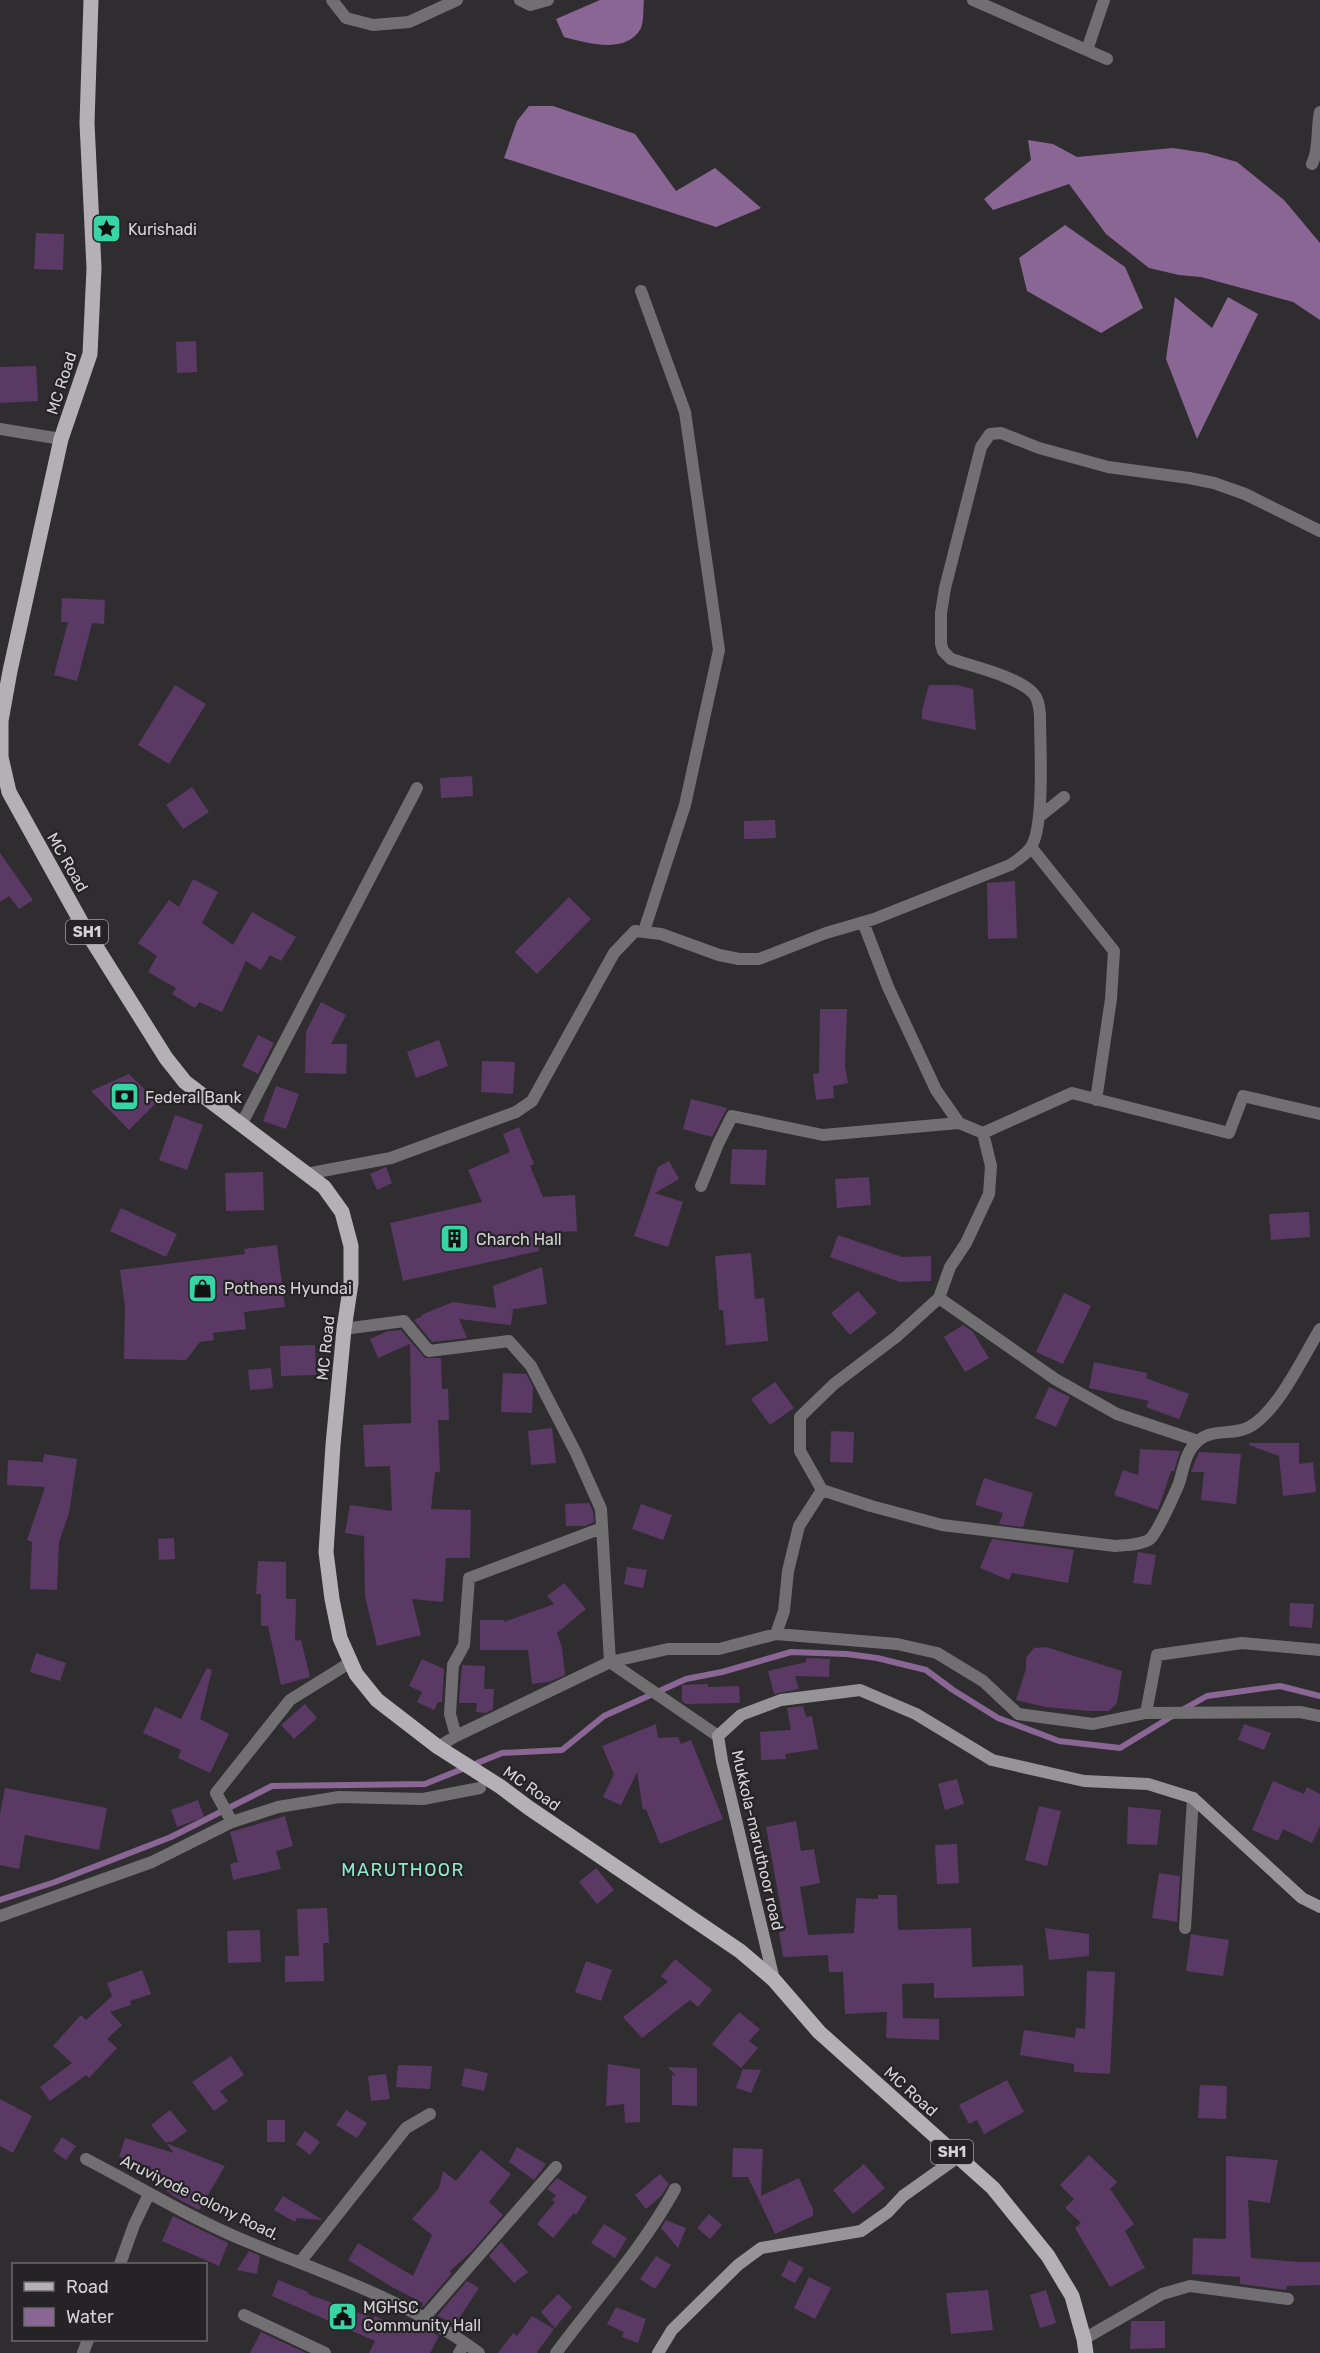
<svg xmlns="http://www.w3.org/2000/svg" width="1320" height="2353" font-family="Rubik,sans-serif">
<rect width="100%" height="100%" fill="#302d31"/>
<path fill="#8a6695" d="M600 0H644C643 8 644 21 641 28 627 55 586 43 564 37L556 19Z
M529 106H553L635 134 676 191 715 168 761 208 716 227 504 158 517 121Z
M1028 140 1053 144 1077 157 1173 148 1206 153 1237 162 1284 200 1320 243V320L1293 302 1201 277 1179 275 1149 268 1106 234 1069 184 993 210 984 199 1031 160Z
M1065 225 1125 267 1143 308 1101 333 1027 291 1019 258Z
M1175 297 1212 328 1228 297 1258 314 1197 439 1166 359Z"/>
<g fill="none" stroke-linecap="round" stroke-linejoin="round">
<path stroke="#8a6695" stroke-width="6" d="M1182 1710 1207 1696 1280 1686 1320 1696
M0 1900 55 1882 171 1837 272 1786 425 1784 502 1753 562 1750 604 1716 686 1679 722 1672 791 1652 847 1654 877 1658 926 1670 953 1690 998 1718 1059 1741 1120 1748 1174 1715"/>
</g>
<path fill="#5b3965" d="M36 233 64 234 63 270 34 269Z
M196 341 197 372 177 373 176 342Z
M36 366 38 401 0 403V367Z
M62 598 105 600 104 624 92 623 77 681 54 675 68 622H61Z
M175 685 206 704 169 764 138 745Z
M929 685H957L973 689 976 730 922 719V710Z
M472 776 473 796 441 798 440 778Z
M192 787 209 812 183 829 166 805Z
M775 820 776 838 744 839V821Z
M0 853 33 900 19 909 9 896 0 902Z
M193 879 218 892 202 923 233 945 252 912 296 937 281 961 270 955 261 970 246 961 222 1012 199 1002 195 1008 172 994 176 988 148 972 157 956 138 943 169 900 179 907Z
M1015 881 1017 938 988 939 987 883Z
M569 897 591 919 537 974 515 952Z
M321 1002 346 1015 331 1044H347L346 1074 305 1073 306 1032Z
M820 1009H847L845 1066 848 1083 833 1086 834 1098 816 1100 813 1074 819 1073Z
M258 1035 274 1043 258 1074 242 1066Z
M439 1040 448 1066 416 1078 407 1052Z
M482 1061 515 1062 513 1094 481 1092Z
M129 1074 157 1102 129 1130 91 1091Z
M276 1086 299 1094 286 1129 263 1121Z
M691 1099 727 1108 712 1137 683 1129Z
M175 1115 203 1125 187 1170 159 1160Z
M519 1127 534 1164 530 1166 543 1197 575 1195 577 1231 544 1233 547 1244 538 1246 539 1251 403 1281 390 1223 482 1202 468 1170 510 1152 503 1134Z
M732 1149 767 1150 765 1185 730 1184Z
M669 1161 679 1179 655 1193 683 1202 668 1247 634 1236 658 1167Z
M386 1167 392 1183 377 1190 370 1174Z
M263 1172 264 1210 226 1211 225 1173Z
M869 1177 871 1205 837 1208 835 1179Z
M121 1208 177 1234 166 1257 110 1231Z
M1309 1212 1310 1237 1271 1240 1269 1214Z
M838 1235 902 1257 931 1256V1281L900 1282 830 1257Z
M277 1245 285 1307 244 1312 246 1329 213 1333 214 1340 200 1342 186 1360 124 1359 125 1307 120 1270 245 1254 244 1249Z
M751 1253 755 1299 764 1298 768 1341 726 1345 723 1310H719L715 1256Z
M542 1267 547 1304 508 1310H513L511 1325 459 1319 467 1338 432 1342 414 1320 423 1316 421 1315 453 1302 496 1308 493 1286Z
M858 1291 877 1313 850 1335 831 1313Z
M1064 1293 1091 1306 1063 1364 1036 1352Z
M963 1325 973 1332 989 1358 965 1372 944 1337Z
M401 1330 425 1358H441L442 1389H448L449 1420H438L440 1472H435L431 1509 471 1510 470 1558H446L443 1602 412 1599 421 1635 377 1646 365 1596 364 1536 345 1533 350 1505 392 1511 390 1466 365 1467 363 1425 411 1423 410 1344 378 1358 370 1339 388 1331Z
M315 1345 316 1375 281 1376 280 1346Z
M1094 1362 1147 1373 1146 1378 1189 1394 1179 1419 1146 1407 1149 1401 1089 1388Z
M271 1368 273 1388 250 1390 248 1370Z
M503 1373 526 1374 533 1387 532 1413 501 1412Z
M775 1382 794 1408 770 1425 751 1399Z
M1049 1387 1070 1397 1056 1427 1035 1418Z
M552 1428 556 1463 531 1465 528 1431Z
M831 1431 854 1432 853 1463 830 1462Z
M1249 1443H1299V1464L1313 1462 1316 1492 1283 1496 1279 1456 1249 1445Z
M1140 1449 1180 1451 1174 1471H1171L1158 1510 1114 1495 1123 1470 1138 1475Z
M1199 1452 1241 1454 1236 1504 1201 1500 1204 1472H1191Z
M44 1454 77 1459 69 1513 59 1542 57 1590 30 1589 32 1542 27 1540 45 1487 7 1485 8 1460 43 1462Z
M984 1478 1033 1493 1023 1527 999 1524 1003 1513 975 1505Z
M589 1503 593 1511 594 1522 585 1526H566L565 1504Z
M641 1504 672 1515 663 1540 632 1529Z
M174 1538 175 1559 159 1560 158 1539Z
M992 1539 1074 1550 1068 1583 1012 1573 1009 1580 980 1568Z
M1138 1552 1156 1555 1151 1585 1133 1583Z
M258 1561 286 1562V1599H296L295 1641 301 1640 310 1677 281 1685 268 1626H261V1594H256Z
M627 1567 647 1570 643 1588 624 1584Z
M564 1583 586 1609 557 1633 562 1648 565 1675 549 1682 532 1684 528 1650H480V1620H504V1622L554 1604 547 1596Z
M1290 1603 1314 1604 1312 1628 1289 1626Z
M1046 1647 1122 1671 1117 1703 1109 1711H1089L1045 1707 1016 1700 1026 1669V1658L1034 1648Z
M36 1653 66 1663 60 1681 30 1672Z
M806 1658 830 1659 829 1677 795 1676 799 1689 774 1694 768 1671 806 1662Z
M422 1659 444 1669 442 1702H438L434 1710 417 1702 422 1692 409 1686Z
M462 1665 485 1666 484 1689H494L493 1709 486 1713 476 1712 477 1703H459Z
M207 1668 212 1670 200 1719 229 1734 210 1773 178 1758 181 1750 143 1733 155 1707 181 1719Z
M708 1684V1687L739 1686 740 1703 686 1704 682 1701V1685Z
M305 1704 317 1718 294 1739 281 1725Z
M803 1706 806 1717 812 1716 818 1749 785 1754 786 1759 761 1760 760 1732 791 1730 787 1708Z
M656 1724 658 1738 678 1737 681 1744 691 1740 723 1819 660 1844 646 1809 643 1810 637 1772 621 1805 603 1797 614 1774 602 1746Z
M1244 1724 1271 1733 1264 1750 1238 1740Z
M957 1779 964 1804 945 1810 938 1784Z
M1273 1781 1304 1794 1307 1787 1320 1794V1826L1312 1843 1283 1829 1278 1841 1252 1830Z
M5 1788 107 1808 99 1850 25 1835 19 1869 0 1865V1814Z
M198 1800 204 1817 177 1827 171 1810Z
M1039 1806 1061 1811 1047 1866 1025 1860Z
M1128 1807 1161 1810 1157 1845 1127 1844Z
M285 1816 293 1846 276 1851 281 1869 233 1880 230 1864 238 1862 230 1832Z
M796 1821 801 1851 814 1849 820 1883 800 1887 808 1935 854 1933 856 1898 878 1899V1895H897L898 1930 971 1928 972 1967 1023 1965 1024 1996 934 1998V1983L902 1984 903 2018 939 2019V2040L886 2038 887 2012 845 2014 843 1972H829L828 1955 783 1957 779 1932 785 1931 766 1827Z
M957 1844 959 1883 937 1884 935 1845Z
M596 1868 614 1890 597 1904 579 1882Z
M1159 1873 1180 1876 1177 1922 1152 1918Z
M327 1908 329 1943H323L324 1981 285 1982V1956H299L297 1909Z
M1045 1928 1089 1934V1956L1049 1960Z
M260 1930 261 1962 228 1963 227 1931Z
M1191 1934 1229 1940 1223 1976 1186 1971Z
M675 1959 712 1990 698 2007 690 2000 642 2038 623 2017 668 1982 661 1976Z
M586 1961 612 1970 601 2001 575 1992Z
M142 1970 151 1994 130 2001 131 2005 110 2012 122 2025 107 2039 117 2048 89 2078 86 2075 50 2101 40 2087 72 2063 53 2046 81 2015 86 2020 112 1996 107 1983Z
M1087 1971 1115 1972 1110 2074 1074 2072V2064L1020 2055 1024 2030 1075 2038 1076 2028 1085 2029Z
M739 2012 760 2029 749 2041 758 2048 741 2068 712 2044Z
M231 2056 244 2075 220 2091 228 2101 214 2111 192 2082Z
M608 2064 640 2069V2122L625 2123 624 2104 606 2106Z
M398 2065 432 2066 430 2089 396 2087Z
M668 2067 697 2068V2106L672 2105V2075L676 2076Z
M465 2068 488 2073 484 2091 461 2086Z
M743 2069 761 2070 751 2093 736 2088Z
M386 2074 390 2099 371 2101 368 2076Z
M1007 2080 1024 2112 984 2134 977 2120 969 2124 959 2105Z
M1200 2085 1227 2086 1226 2119 1198 2118Z
M0 2099 32 2116 13 2153 0 2146Z
M170 2110 187 2131 172 2142H165L151 2125Z
M346 2110 367 2123 357 2138 336 2125Z
M267 2120H285V2142H267Z
M305 2131 320 2142 310 2155 296 2144Z
M62 2137 76 2146 66 2160 53 2151Z
M125 2138 174 2153 166 2143 225 2166 199 2210 176 2198 145 2174 151 2167 119 2157Z
M517 2147 546 2164 534 2180 509 2162Z
M733 2148 763 2149 761 2196 799 2178 813 2209V2216L775 2234 748 2177H732Z
M481 2150 511 2174 489 2202 503 2215 472 2251 449 2272 452 2273 422 2308 423 2303 392 2287 348 2260 358 2243 413 2276 432 2235 412 2219 439 2188 443 2171 456 2181Z
M1089 2155 1117 2182 1110 2189 1134 2224 1125 2231 1145 2268 1110 2287 1075 2228 1081 2223 1065 2208 1074 2199 1060 2185Z
M1226 2156 1278 2160 1270 2203 1248 2200 1251 2258 1298 2262H1320V2285L1287 2286 1286 2290 1240 2284V2277L1192 2274 1193 2238 1226 2239Z
M864 2164 885 2188 853 2214 833 2190Z
M660 2174 669 2184 661 2196 646 2209 635 2195Z
M557 2178 587 2197 576 2215 574 2213 553 2238 537 2224 555 2202 552 2200 556 2195 547 2189Z
M283 2196 323 2220 297 2218 295 2222 274 2210Z
M709 2214 722 2225 710 2239 697 2228Z
M173 2216 228 2243 219 2266 162 2241Z
M666 2220 686 2228 678 2248 661 2228Z
M604 2224 627 2238 615 2258 591 2243Z
M501 2242 528 2272 514 2283 489 2256Z
M249 2251 260 2256 257 2274 237 2270Z
M656 2256 671 2265 655 2289 640 2279Z
M789 2260 804 2268 795 2283 781 2276Z
M809 2277 831 2288 815 2319 794 2308Z
M278 2280 308 2292V2294L373 2318 375 2316 408 2332 413 2322 439 2336 430 2353H369L375 2341 272 2296Z
M467 2281 479 2288 455 2324 437 2316Z
M988 2290 993 2330 951 2334 946 2293Z
M1046 2290 1056 2323 1040 2328 1030 2295Z
M558 2294 572 2307 555 2328 541 2312Z
M616 2307 646 2319 638 2343 622 2337 624 2332 607 2324Z
M532 2316 554 2329 537 2352 538 2353H498L513 2333 517 2336Z
M1131 2321H1165V2348L1130 2349Z
M261 2332 306 2353H250Z"/>
<g fill="none" stroke-linecap="round" stroke-linejoin="round">
<path stroke="#716f72" stroke-width="12" d="M332 0 346 18 373 25 409 22 457 0
M520 0 530 5 548 0
M973 0 1107 59
M1087 50 1104 0
M1312 164C1320 148 1316 130 1320 112
M641 291 685 412 719 650 685 805 644 931
M0 429 61 439
M1040 816 1064 797
M1031 847 1114 951 1111 999 1096 1100
M241 1125 417 788
M983 1133 1072 1093 1229 1133 1243 1096 1320 1114
M306 1174 391 1158 516 1112 532 1101 614 953 635 931 661 934 719 955 739 959H759L826 933 874 919 1010 865C1017 860 1026 855 1031 847 1045 826 1040 744 1040 715 1039 708 1039 699 1033 693 1016 676 974 667 951 659L943 651 941 644V613L945 588 981 447 990 434 1001 433 1039 448 1108 467 1189 478 1214 483 1245 494 1320 531
M701 1186 718 1144 732 1116 823 1135 959 1123
M939 1298 1055 1379 1117 1414 1198 1441
M344 1329 404 1321 429 1351 509 1341 531 1366 576 1453 601 1509 610 1662
M822 1490 871 1506 942 1525 1115 1546C1125 1545 1142 1545 1150 1539 1158 1532 1173 1497 1178 1486 1184 1470 1184 1452 1199 1440 1213 1428 1236 1436 1251 1426 1279 1409 1303 1357 1320 1329
M776 1634 784 1611 788 1571 799 1526 822 1490 800 1451V1417L834 1384 896 1337 939 1298 950 1267 966 1243 989 1194 991 1166 983 1133 959 1123 936 1090 888 987 863 922
M610 1662 718 1736
M1146 1713 1300 1712 1320 1716
M456 1736 450 1714 453 1665 464 1645 469 1578 602 1528
M438 1747 456 1736 610 1662 668 1649H719L776 1634 897 1644 937 1653 983 1681 1018 1714 1093 1724 1146 1713 1157 1655 1242 1643 1320 1650
M232 1822 216 1793 290 1700 351 1662
M0 1916 152 1862 232 1822 278 1807 339 1797 423 1799 480 1788
M1185 1928 1193 1798
M86 2159C142 2188 195 2221 253 2244 331 2276 411 2302 479 2353
M300 2262 406 2128 430 2114
M120 2264 134 2225 149 2194
M244 2315 325 2353
M424 2318 556 2167
M1084 2339 1162 2294 1190 2286 1288 2299
M83 2353 88 2340
M459 2353 465 2343
M556 2353C596 2299 642 2249 675 2189"/>
<path stroke="#979498" stroke-width="12" d="M774 1980 722 1761 718 1736 741 1715 781 1700 860 1690 916 1714 992 1760 1084 1781 1148 1784 1193 1798 1302 1898 1320 1907
M658 2353 672 2330 738 2265 761 2248 861 2231 888 2212 903 2196 958 2157"/>
<path stroke="#b4b0b5" stroke-width="15" d="M91 0 87 123 94 268 90 354 61 439 10 671 1 721V757L9 792 85 929 166 1058 185 1082 324 1187 342 1212 351 1246V1283L344 1329 333 1445 326 1552 332 1599 340 1638 356 1674 377 1700 438 1747 501 1787 529 1808 740 1951 774 1980 819 2032 993 2188 1048 2256 1072 2296 1084 2339 1086 2353"/>
</g>
<defs>
<symbol id="sight-square" viewBox="-11 -11 22 22"><rect x="-9" y="-9" width="18" height="18" rx="4" fill="#37d4a6" stroke="#262327"/><path d="M0-6L1.8-2.2L6-1.7L2.9 1.2L3.7 5.4L0 3.3L-3.7 5.4L-2.9 1.2L-6-1.7L-1.8-2.2Z" fill="#111"/></symbol>
<symbol id="bank-square" viewBox="-11 -11 22 22"><rect x="-9" y="-9" width="18" height="18" rx="4" fill="#37d4a6" stroke="#262327"/><path d="M-6-4H6V4H-6ZM0-2.3a2.3 2.3 0 1 0 0 4.6a2.3 2.3 0 1 0 0-4.6Z" fill="#111"/></symbol>
<symbol id="building-square" viewBox="-11 -11 22 22"><rect x="-9" y="-9" width="18" height="18" rx="4" fill="#37d4a6" stroke="#262327"/><path d="M-4-6H4V6H1V3H-1V6H-4ZM-2.5-4.3h1.7v1.8h-1.7ZM.8-4.3h1.7v1.8H.8ZM-2.5-1h1.7V.8h-1.7ZM.8-1h1.7V.8H.8Z" fill="#111"/></symbol>
<symbol id="shop-square" viewBox="-11 -11 22 22"><rect x="-9" y="-9" width="18" height="18" rx="4" fill="#37d4a6" stroke="#262327"/><path d="M-5-2.5h2.3a2.7 3.5 0 0 1 5.4 0H5L5.5 6h-11ZM-1.5-2.5h3a1.5 2.3 0 0 0-3 0Z" fill="#111"/></symbol>
<symbol id="civic-square" viewBox="-11 -11 22 22"><rect x="-9" y="-9" width="18" height="18" rx="4" fill="#37d4a6" stroke="#262327"/><path d="M-.6-6.5H3V-4.5H.6V-3L4-1V1h2V6H-6V1h2V-1L-.6-3ZM-1.2 2.5V6h2.4V2.5Z" fill="#111"/></symbol>
</defs>
<g fill-rule="evenodd">
<use href="#sight-square" x="90" y="212" width="33" height="33"/>
<use href="#bank-square" x="108" y="1080" width="33" height="33"/>
<use href="#building-square" x="438" y="1222" width="33" height="33"/>
<use href="#shop-square" x="186" y="1272" width="33" height="33"/>
<use href="#civic-square" x="326" y="2300" width="33" height="33"/>
</g>
<g text-anchor="middle" stroke-width="4.5" stroke-linejoin="round" paint-order="stroke">
<g fill="#262327" stroke="#a09ea2" stroke-width="1.5">
<rect x="66" y="920" width="42" height="24" rx="4.5"/>
<rect x="931" y="2140" width="42" height="24" rx="4.5"/>
</g>
<g font-size="15" font-weight="bold" fill="#d5d3d6">
<text x="87" y="937">SH1</text>
<text x="952" y="2157">SH1</text>
</g>
<g font-size="16" fill="#d5d3d6" stroke="#262327" text-anchor="start">
<text x="128" y="235">Kurishadi</text>
<text x="145" y="1103">Federal Bank</text>
<text x="476" y="1245">Charch Hall</text>
<text x="224" y="1294">Pothens Hyundai</text>
<text x="363" y="2313">MGHSC<tspan x="363" dy="18">Community Hall</tspan></text>
</g>
<g font-size="16" fill="#d5d3d6" stroke="#262327">
<text transform="translate(61 383) rotate(-72)" y="6">MC Road</text>
<text transform="translate(68 862) rotate(60)" y="6">MC Road</text>
<text transform="translate(325 1348) rotate(-84)" y="6">MC Road</text>
<text transform="translate(532 1788) rotate(35)" y="6">MC Road</text>
<text transform="translate(758 1840) rotate(77)" y="6">Mukkola-maruthoor road</text>
<text transform="translate(911 2091) rotate(42)" y="6">MC Road</text>
<text transform="translate(200 2197) rotate(26)" y="6">Aruviyode colony Road.</text>
</g>
<g font-size="18" letter-spacing="1.5" fill="#8feac8" stroke="#262327">
<text x="403" y="1876">MARUTHOOR</text>
</g>
</g>
<rect x="12" y="2263" width="195" height="78" fill="#262327" stroke="#6c696d" stroke-width="1.5"/>
<rect x="24" y="2282" width="30" height="9" fill="#b4b0b5" stroke="#6c696d" stroke-width="1.5"/>
<text x="66" y="2293" font-size="18" fill="#d5d3d6">Road</text>
<rect x="24" y="2308" width="30" height="18" fill="#8a6695" stroke="#6c696d" stroke-width="1.5"/>
<text x="66" y="2323" font-size="18" fill="#d5d3d6">Water</text>
</svg>
